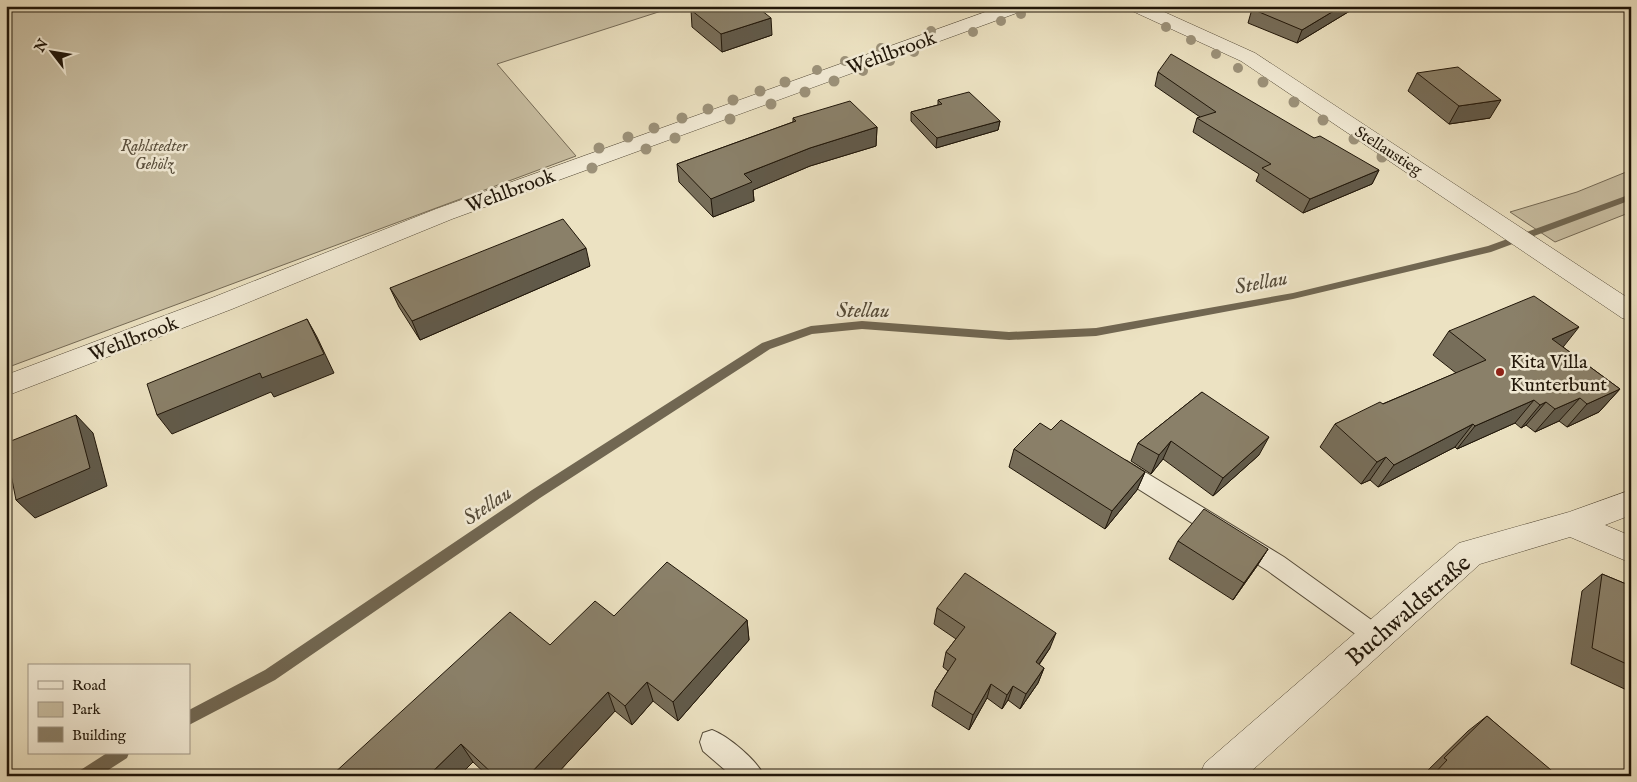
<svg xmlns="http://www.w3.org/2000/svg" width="1637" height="782" font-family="'IM FELL English',serif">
<rect width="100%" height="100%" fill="#ece2c2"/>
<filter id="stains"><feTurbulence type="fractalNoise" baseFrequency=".004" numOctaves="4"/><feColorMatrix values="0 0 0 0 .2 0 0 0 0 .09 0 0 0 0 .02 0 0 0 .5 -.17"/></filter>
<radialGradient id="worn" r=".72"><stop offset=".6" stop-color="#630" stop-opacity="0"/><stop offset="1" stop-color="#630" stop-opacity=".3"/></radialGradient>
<path fill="#c9bfa3" stroke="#746a56" d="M6 6H677L497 64 576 156 6 368Z
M1631 170V212L1555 242 1510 212 1577 192Z"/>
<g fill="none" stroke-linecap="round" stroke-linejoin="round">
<path fill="#716752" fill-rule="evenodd" d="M1631 194V200L1491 252 1293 299 1096 336 1009 340 862 329 812 334 770 349 540 498 275 680 189 725V710L265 670 532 490 762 343 811 326 862 321 1009 332 1096 328 1293 293 1488 246Z
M107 753H129L127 758 99 776H76L79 771Z"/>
<defs>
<path id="lane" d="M1120 459 1127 461 1284 557 1384 629 1388 636 1384 643 1376 647 1368 643 1268 571 1113 473 1110 467 1113 461Z
M712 730C728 736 757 760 764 776H732L703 751 700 742 703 733Z"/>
<path id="street" d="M1002 6H1028L1025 10 452 219 232 309 6 396V375L214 297 436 209Z
M1127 6H1151L1255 53 1631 300V321L1622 318 1241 61 1130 10Z
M1631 490V515L1605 525 1631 536V563L1570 537 1480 564 1246 776H1199L1205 763 1459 543 1569 512Z"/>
</defs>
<use href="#lane" stroke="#534937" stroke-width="2"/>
<use href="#street" stroke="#534937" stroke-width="1"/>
<use href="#lane" fill="#f3ecd7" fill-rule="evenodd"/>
<use href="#street" fill="#f3ecd7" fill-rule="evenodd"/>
</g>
<g fill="#9c927a">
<circle cx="1021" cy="14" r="5"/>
<circle cx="1001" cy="21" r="5"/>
<circle cx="1166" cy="27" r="5"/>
<circle cx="931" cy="31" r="5"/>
<circle cx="973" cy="32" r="5"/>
<circle cx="1191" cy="40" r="5"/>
<circle cx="881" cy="48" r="5"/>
<circle cx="914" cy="52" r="5"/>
<circle cx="1216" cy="54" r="5"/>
<circle cx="845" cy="61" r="5"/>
<circle cx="890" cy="61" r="5"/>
<circle cx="1238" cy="68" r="5"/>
<circle cx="817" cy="70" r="5"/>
<circle cx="863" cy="71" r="5"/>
<circle cx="834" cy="81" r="5.5"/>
<circle cx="785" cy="82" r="5.5"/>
<circle cx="1263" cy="82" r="5.5"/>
<circle cx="760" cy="91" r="5.5"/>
<circle cx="805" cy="92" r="5.5"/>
<circle cx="733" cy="100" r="5.5"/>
<circle cx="1294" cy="102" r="5.5"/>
<circle cx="771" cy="104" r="5.5"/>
<circle cx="708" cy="109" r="5.5"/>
<circle cx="682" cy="118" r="5.5"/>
<circle cx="730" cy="119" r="5.5"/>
<circle cx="1323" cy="120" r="5.5"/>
<circle cx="654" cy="128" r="5.5"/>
<circle cx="628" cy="137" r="5.5"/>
<circle cx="675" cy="138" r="5.5"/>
<circle cx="1354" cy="139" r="5.5"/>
<circle cx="599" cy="148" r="5.5"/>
<circle cx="646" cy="149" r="5.5"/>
<circle cx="1382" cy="157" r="5.5"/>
<circle cx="592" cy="168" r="5.5"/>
</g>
<path fill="#776e5a" stroke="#201609" d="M1358 6 1297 43 1248 23 1252 9Z
M691 10 772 35 722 52 692 27Z
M1158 72 1314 138 1379 170 1372 184 1303 213 1256 181 1259 174 1193 132 1197 118 1200 117 1155 86Z
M1417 73 1490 118 1449 124 1408 91Z
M938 100 1000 121 998 130 936 148 911 121V112L938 105Z
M793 118 877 127 876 146 810 166 753 190 754 201 713 217 679 182 677 164 793 122Z
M590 266 420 340 399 307 390 288Z
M1449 331 1563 347 1620 389 1599 412 1567 427 1559 421 1535 432 1526 425 1521 428 1515 423 1457 449 1455 447 1378 487 1370 480 1361 484 1320 447 1335 424 1456 373 1433 355Z
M1202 392 1259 455 1213 496 1163 459 1151 474 1131 461 1138 443Z
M1051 430 1145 472 1137 490 1105 529 1009 467 1014 449Z
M1178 541 1268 549 1257 566 1233 600 1169 559Z
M1602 574 1631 586V692L1571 664 1582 591Z
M937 608 1050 648 1039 665 1044 668 1038 683 1020 709 1008 700 1002 709 987 698 969 730 932 706 935 691 948 671 943 667 946 652 956 639 934 624Z
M614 616 747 620 749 640 678 721 653 701 632 725 615 711 555 776H488L473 762 459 776H331L550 645Z
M1487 716 1556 776H1428L1429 775 1426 772 1468 731Z"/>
<path fill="#615a4a" stroke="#201609" d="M1342 6H1358L1297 43 1302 30Z
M771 18 772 35 722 52 721 34Z
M1501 100 1490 118 1449 124 1459 106Z
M1000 121 998 130 936 148 937 138Z
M877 127 876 146 810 166 753 190 754 201 713 217 711 199 744 174 810 148Z
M1379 170 1372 184 1303 213 1310 199Z
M586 248 590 266 420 340 412 321Z
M307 319 317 337 334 373 274 397 271 392 172 434 157 415Z
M1579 327 1560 351 1552 339Z
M1620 389 1599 412 1567 427 1587 404Z
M1580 398 1559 421 1535 432 1555 409Z
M1534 400 1515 423 1457 449 1475 426Z
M1546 402 1526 425 1521 428 1540 405Z
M76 415 93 433 107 486 35 518 16 500Z
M1473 424 1455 447 1378 487 1394 465Z
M1269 437 1259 455 1213 496 1223 478Z
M1171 441 1163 459 1151 474 1159 455Z
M1386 457 1370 480 1361 484 1377 462Z
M1145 472 1137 490 1105 529 1112 511Z
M1268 549 1257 566 1233 600 1244 583Z
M747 620 749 640 678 721 673 702Z
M1056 633 1050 648 1030 677 1036 662Z
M1044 668 1038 683 1020 709 1026 694Z
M647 682 653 701 632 725 625 706Z
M991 684 987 698 969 730 973 715Z
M1013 686 1008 700 1002 709 1007 695Z
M608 692 615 711 555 776H528Z
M461 744 473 762 459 776H428Z"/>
<path fill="#8a8069" stroke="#201609" d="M702 6H756L771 18 721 34 691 10Z
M1258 6H1342L1302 30 1252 9Z
M1171 54 1314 138 1320 136 1379 170 1310 199 1262 168 1271 164 1197 118 1216 112 1158 72Z
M1458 67 1501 100 1459 106 1417 73Z
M969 92 1000 121 937 138 911 112 942 104 938 100Z
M850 101 877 127 810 148 744 174 752 182 711 199 677 164 796 121 793 118Z
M563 219 586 248 412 321 390 288Z
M1534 296 1579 327 1552 339 1620 389 1587 404 1580 398 1555 409 1546 402 1540 405 1534 400 1475 426 1473 424 1394 465 1386 457 1377 462 1335 424 1380 402 1383 404 1486 360 1449 331Z
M307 319 324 354 262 378 260 373 157 415 147 384Z
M1202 392 1269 437 1223 478 1171 441 1159 455 1138 443Z
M76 415 90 468 16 500 6 449V443Z
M1061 420 1145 472 1112 511 1014 449 1040 423 1051 430Z
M1204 509 1268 549 1244 583 1178 541Z
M667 562 747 620 673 702 647 682 625 706 608 692 528 776H495L461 744 428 776H331L510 612 550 645 595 601 614 616Z
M965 573 1056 633 1036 662 1044 668 1026 694 1013 686 1007 695 991 684 973 715 935 691 956 659 946 652 965 627 937 608Z
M1602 574 1631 586V666L1592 648Z
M1487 716 1557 775 1432 776 1447 760 1444 758Z"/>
<circle fill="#8f2418" stroke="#f3ecd7" stroke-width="2" cx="1500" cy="372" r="5"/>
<g text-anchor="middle" stroke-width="5" stroke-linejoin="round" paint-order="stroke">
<g font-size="16" font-style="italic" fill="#5b513f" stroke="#f3ecd7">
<text x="154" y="151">Rahlstedter<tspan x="154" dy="18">Gehölz</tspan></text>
</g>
<g font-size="16" fill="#201609" stroke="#f3ecd7">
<text transform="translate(1389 150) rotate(33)" y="6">Stellaustieg</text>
</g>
<g font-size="20" fill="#201609" stroke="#f3ecd7">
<text transform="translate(891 52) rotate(-20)" y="7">Wehlbrook</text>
<text transform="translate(510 190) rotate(-20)" y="7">Wehlbrook</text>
<text transform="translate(133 338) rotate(-21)" y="7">Wehlbrook</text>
</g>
<g font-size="20" fill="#201609" stroke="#f3ecd7" text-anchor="start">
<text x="1510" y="368">Kita Villa<tspan x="1510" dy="23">Kunterbunt</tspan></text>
</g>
<g font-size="21" font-style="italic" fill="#564c3a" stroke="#f3ecd7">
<text transform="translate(1261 282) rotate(-11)" y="7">Stellau</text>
<text x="863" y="317">Stellau</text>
<text transform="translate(487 505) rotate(-34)" y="7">Stellau</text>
</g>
<g font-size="24" fill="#201609" stroke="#f3ecd7">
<text transform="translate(1408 610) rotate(-41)" y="8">Buchwaldstraße</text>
</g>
</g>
<rect width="1637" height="782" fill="none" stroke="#ece2c2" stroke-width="25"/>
<rect x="8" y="8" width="1622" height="767" fill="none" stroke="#201609" stroke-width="2.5"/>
<rect x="12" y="12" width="1612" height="757" fill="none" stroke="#201609"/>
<rect x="28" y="664" width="162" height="90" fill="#f3ecd7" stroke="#9f9685"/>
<rect x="38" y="681" width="25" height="8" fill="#f3ecd7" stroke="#9f9685"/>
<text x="72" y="690" font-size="15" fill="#201609">Road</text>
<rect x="38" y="702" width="25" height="15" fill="#c9bfa3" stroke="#9f9685"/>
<text x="72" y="714" font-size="15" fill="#201609">Park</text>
<rect x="38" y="727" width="25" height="15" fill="#8a8069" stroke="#9f9685"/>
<text x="72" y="740" font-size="15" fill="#201609">Building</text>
<g transform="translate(52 52) rotate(301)" stroke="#f3ecd7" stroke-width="4" paint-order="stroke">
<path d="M0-4L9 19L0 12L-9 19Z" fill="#201609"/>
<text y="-8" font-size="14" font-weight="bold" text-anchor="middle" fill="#201609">N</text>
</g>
<rect width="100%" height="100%" filter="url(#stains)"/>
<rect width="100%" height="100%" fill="url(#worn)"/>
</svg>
